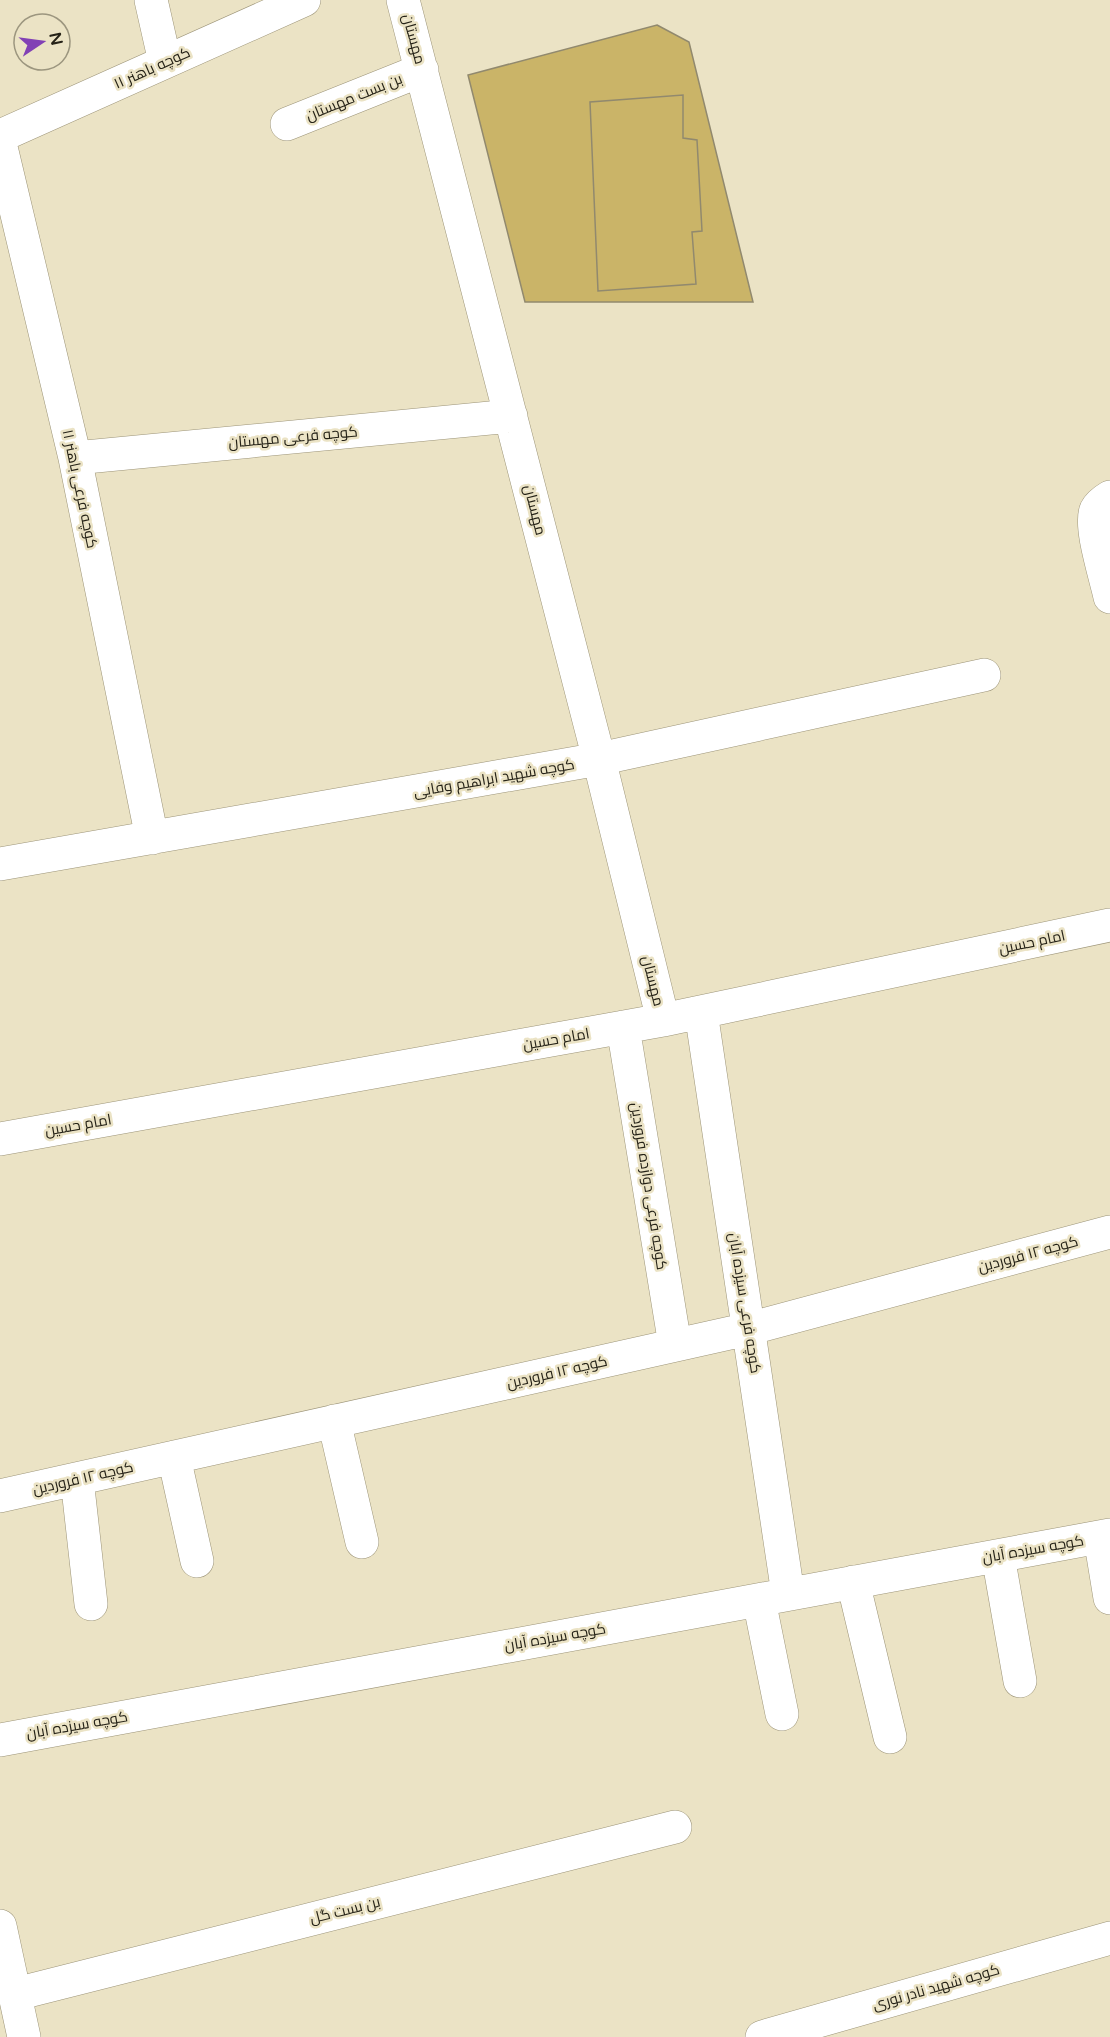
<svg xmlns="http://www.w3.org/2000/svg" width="1110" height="2037" font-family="'Varela Round',Cairo,sans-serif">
<rect width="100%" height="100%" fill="#ebe3c5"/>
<path fill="#cab468" stroke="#91896e" stroke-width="1.5" d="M657 25 689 42 753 302H525L468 75Z
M683 95V138L697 140 702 231 692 232 696 284 598 291 590 102Z"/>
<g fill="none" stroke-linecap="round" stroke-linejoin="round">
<defs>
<path id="minor" d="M151 0 165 62
M403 0 599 759 663 1020
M287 124 422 70
M0 136 304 0
M0 143 75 458 152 838
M75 458 511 416
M1110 497C1105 500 1099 504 1096 510 1089 526 1106 578 1110 597
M0 864 599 759 984 675
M701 1012 788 1594
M623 1027 675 1345
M0 1139 663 1020 1110 925
M334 1421 362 1542
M174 1457 197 1561
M77 1479 91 1604
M0 1496 748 1329 1110 1232
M1100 1537 1110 1598
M998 1556 1020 1681
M853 1582 890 1737
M759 1600 782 1714
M0 1740 1110 1535
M16 1994 675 1827
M762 2037 1110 1938"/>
<path id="major" d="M0 1926 24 2037"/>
</defs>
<use href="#minor" stroke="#9c9478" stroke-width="34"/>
<use href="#major" stroke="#9c9478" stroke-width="34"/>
<use href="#minor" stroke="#fff" stroke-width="33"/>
<use href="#major" stroke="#fff" stroke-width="33"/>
</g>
<g text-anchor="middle" stroke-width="5" stroke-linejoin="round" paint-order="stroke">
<g font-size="15" fill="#252217" stroke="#ebe3c5">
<text transform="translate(414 39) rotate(75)" y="5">مهستان</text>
<text transform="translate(152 68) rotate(-24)" y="5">کوچه باهنر ۱۱</text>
<text transform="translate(354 97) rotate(-22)" y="5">بن بست مهستان</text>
<text transform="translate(293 437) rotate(-5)" y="5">کوچه فرعی مهستان</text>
<text transform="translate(80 489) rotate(78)" y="5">کوچه فرعی باهنر ۱۱</text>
<text transform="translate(535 510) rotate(76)" y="5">مهستان</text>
<text transform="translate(494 778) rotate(-10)" y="5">کوچه شهید ابراهیم وفایی</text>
<text transform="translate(1032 942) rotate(-12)" y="5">امام حسین</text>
<text transform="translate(653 981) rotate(76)" y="5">مهستان</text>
<text transform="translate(556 1039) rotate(-10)" y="5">امام حسین</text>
<text transform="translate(78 1125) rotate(-10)" y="5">امام حسین</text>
<text transform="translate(649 1186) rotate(81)" y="5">کوچه فرعی دوازده فروردین</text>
<text transform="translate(1028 1254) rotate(-15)" y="5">کوچه ۱۲ فروردین</text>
<text transform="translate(745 1303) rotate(81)" y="5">کوچه فرعی سیزده آبان</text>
<text transform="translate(557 1372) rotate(-13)" y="5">کوچه ۱۲ فروردین</text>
<text transform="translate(83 1478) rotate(-13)" y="5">کوچه ۱۲ فروردین</text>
<text transform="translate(1033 1549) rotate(-10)" y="5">کوچه سیزده آبان</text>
<text transform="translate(555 1637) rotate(-10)" y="5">کوچه سیزده آبان</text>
<text transform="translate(77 1725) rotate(-10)" y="5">کوچه سیزده آبان</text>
<text transform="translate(345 1910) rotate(-14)" y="5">بن بست گل</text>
<text transform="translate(936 1987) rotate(-16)" y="5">کوچه شهید نادر نوری</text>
</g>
</g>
<g transform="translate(42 42) rotate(77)"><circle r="28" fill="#ebe3c5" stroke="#9c967f" stroke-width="1.5"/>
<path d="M0-4.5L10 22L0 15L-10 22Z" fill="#8241b5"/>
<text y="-9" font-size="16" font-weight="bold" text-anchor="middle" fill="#252217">N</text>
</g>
</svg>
